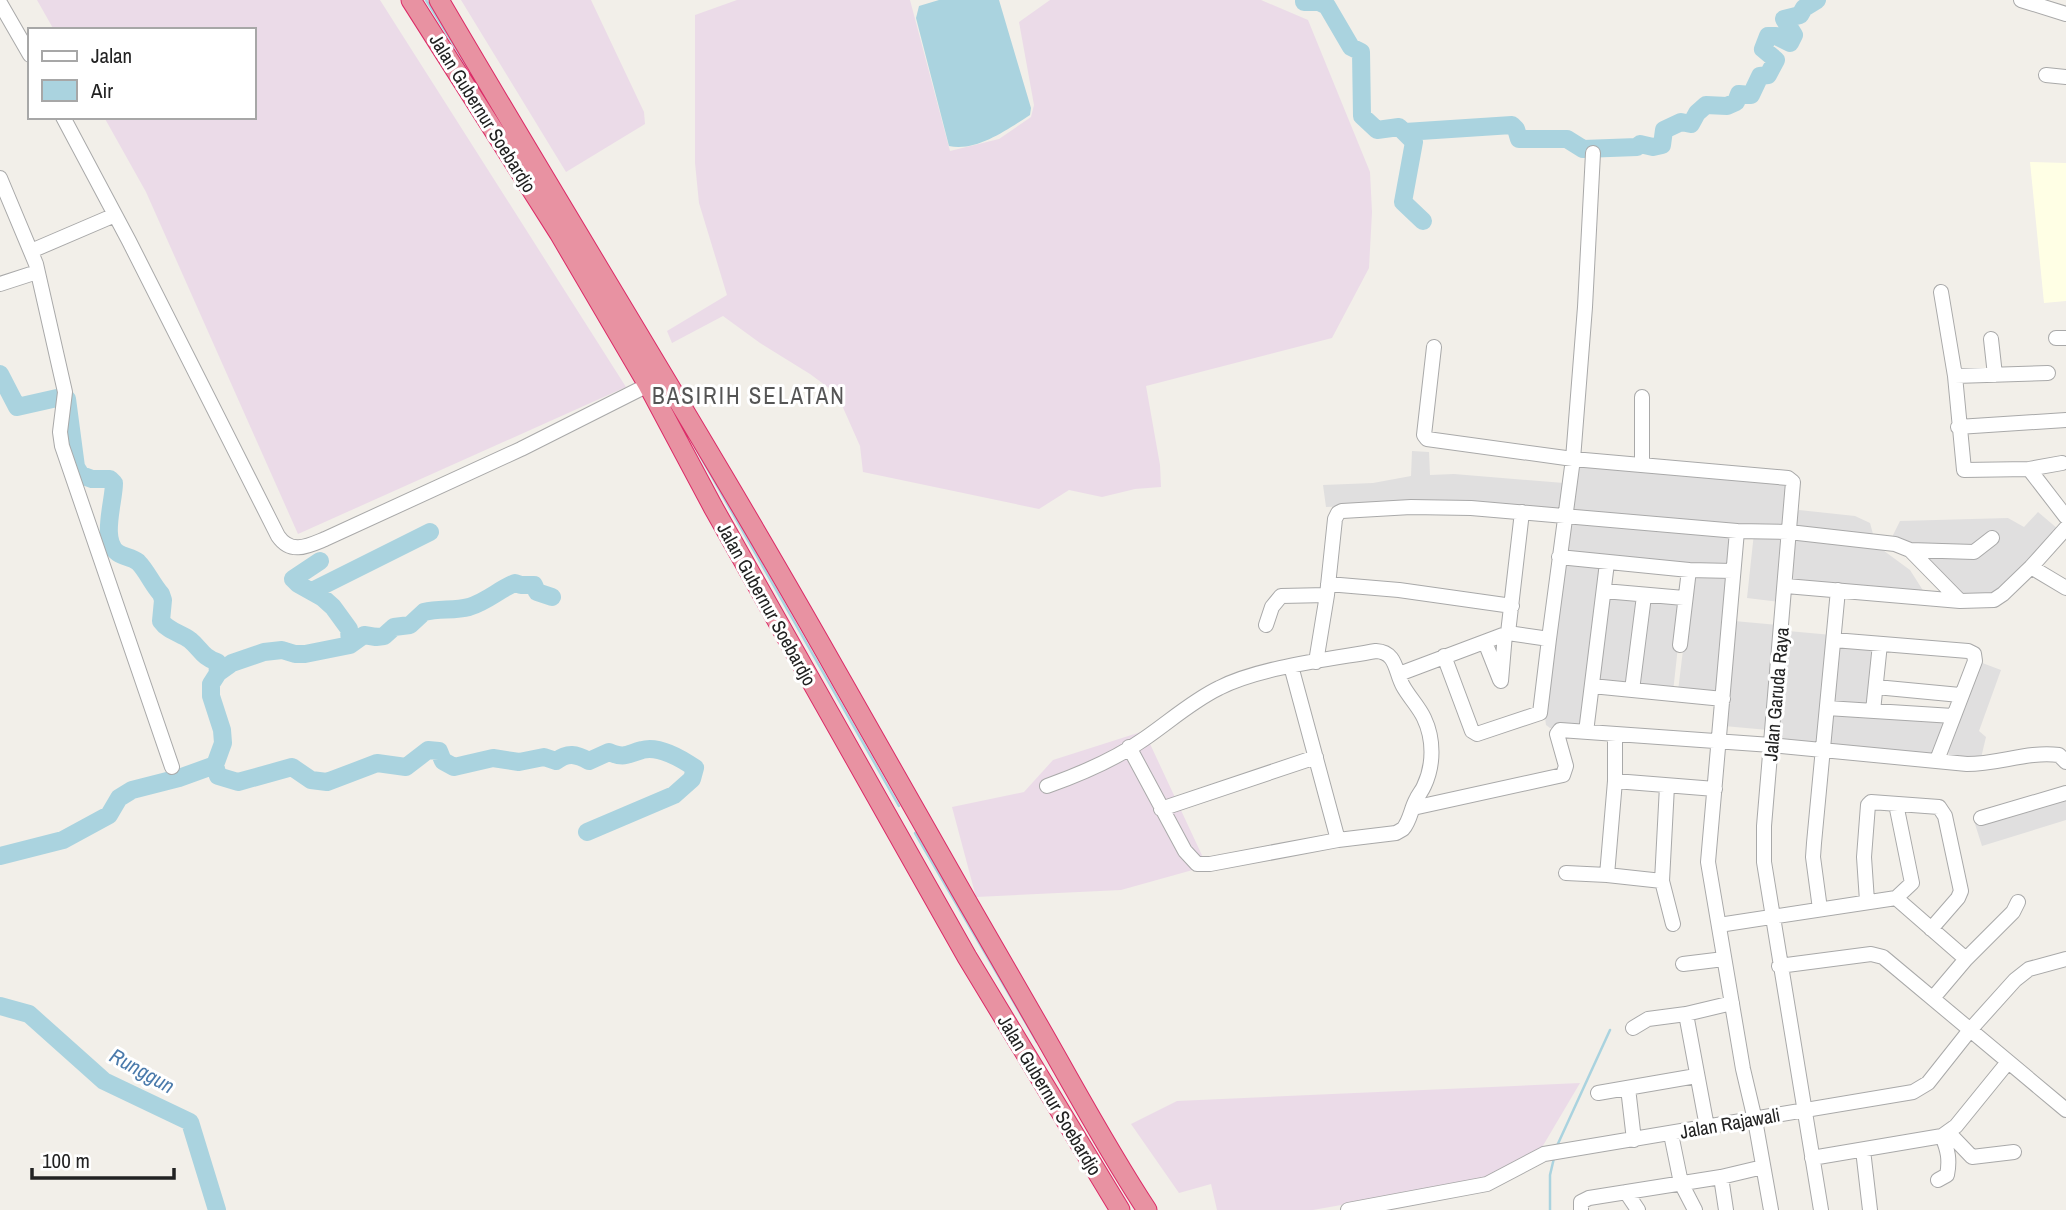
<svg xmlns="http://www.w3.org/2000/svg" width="2066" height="1210" font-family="'Archivo Narrow',sans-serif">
<rect width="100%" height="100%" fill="#f2efe9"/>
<path fill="#e0dfdf" d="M1412 451 1429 452 1430 475 1454 474 1564 483 1562 510 1452 501 1326 507 1323 485 1373 483 1411 476Z
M1574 462 1790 484 1787 527 1569 514Z
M1799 510 1855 516 1870 523 1876 545 1910 570 1924 592 1793 581 1795 518Z
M2038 512 2058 529 1997 597 1960 595 1894 540 1893 535 1900 521 2008 518 2024 527Z
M1568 518 1735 532 1732 568 1565 554Z
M1754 533 1787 537 1780 602 1747 598Z
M1563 563 1602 564 1588 724 1577 728H1550L1546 725 1544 710Z
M1728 573 1720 691H1678L1692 576Z
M1607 593 1644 597 1634 688 1597 684Z
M1646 597 1683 601 1673 692 1636 688Z
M1734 621 1778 625 1768 730 1724 726Z
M1788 631 1832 635 1821 749 1777 745Z
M1837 642 1879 646 1873 708 1831 704Z
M1977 661 2001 670 1979 731 1986 737 1981 758 1949 759 1948 748Z
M1832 707 1947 718 1943 757 1828 746Z
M2066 797V820L1982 846 1975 824Z"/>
<path fill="#ebdbe8" d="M37 0H380L626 387 298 534 146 192 104 117H254V30H54Z
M461 0H591L644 112 645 124 566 172Z
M737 0H910L950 151 999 139 1031 117 1034 105 1019 22 1050 0H1261L1308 20 1370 172 1372 212 1369 268 1332 338 1146 386 1160 465 1161 487 1135 489 1102 497 1069 490 1039 509 863 472 860 446 837 394 810 374 760 343 723 316 672 343 667 331 727 295 699 203 695 163V15Z
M1144 731 1207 866 1121 890 976 897 952 807 1024 792 1053 760Z
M1580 1083 1541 1149 1488 1179 1313 1210H1217L1211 1184 1179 1193 1131 1124 1177 1101Z"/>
<path fill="#ffffe5" d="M2030 162 2066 163V301L2044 303Z"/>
<path fill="#aad3df" d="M939 0H999L1031 108 1030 115C1008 129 977 152 949 146L916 18 919 6Z"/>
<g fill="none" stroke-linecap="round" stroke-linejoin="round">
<path stroke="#aad3df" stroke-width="2.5" d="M426 0 467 66
M695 447 899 806
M915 833 1037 1042
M1556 1148 1610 1030
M1550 1210V1175L1554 1158"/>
<path stroke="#aad3df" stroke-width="18" d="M1304 0V2H1319L1327 6 1351 47 1361 52 1362 116 1377 130 1399 127 1414 142 1403 202 1423 221
M1405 132 1512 125 1516 129 1519 139H1567L1583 149 1637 147 1640 144 1653 147 1662 145 1664 130 1681 122 1691 124 1697 113 1706 105 1727 106 1736 102 1739 94 1751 95 1760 76 1768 75 1776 60 1763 49 1768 36H1776L1790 43 1794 35 1784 19 1800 15 1804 8 1817 0
M0 374 17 407 57 398 67 399 76 467 81 475 92 479H110L114 483C114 502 100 541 118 553 124 557 132 557 138 562 147 571 152 584 161 594L163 600 161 621C168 631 180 633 190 640 201 649 202 657 217 662L218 673 211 684V696L222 730 223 743 215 765 218 776 238 782 292 767 311 780 327 782 377 763 406 767 428 750 439 751 443 761 454 767 493 758 519 762 544 757 556 761C568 752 576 754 589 761L609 752C625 759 627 754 642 750 658 745 682 759 695 768L692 779 674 795 587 832
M320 561 293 579 298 584 323 598 333 607 349 629 350 645
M312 591 430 532
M218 673 232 663 264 652 282 650 295 654H305L350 645 364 635 376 637 384 636 394 627 410 625 424 612C439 608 454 611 469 607 488 601 498 590 515 583L521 585H534L537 592 552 597
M0 856 63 840 109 815 119 798 132 790 179 778 215 765
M0 1006 29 1014 104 1081 190 1122 217 1210"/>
<defs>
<path id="minor" d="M2021 0 2066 14
M0 3 30 55
M2046 75 2066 77
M63 117 129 241 278 536C291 555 308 546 325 539L521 449 648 385
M0 178 36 264 65 392 60 432 62 446 172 767
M31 251 115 215
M0 284 37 272
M1941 292 1955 376 1964 470 2029 469 2066 517
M2056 338H2066
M1991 339 1995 375
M1434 347 1424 435 1427 439 1573 459 1788 478 1793 482 1764 826V862L1821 1210
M1955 376 2048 373
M1642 397V465
M1958 427 2066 420
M2029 469 2062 463
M1737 531 1708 862 1743 1069 1755 1120 1771 1210
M1910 550 1974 552 1992 538
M1559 557 1689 570 1733 571
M2031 567 2066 588
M1328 584 1399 590 1512 606
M1786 586 1960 601 1994 600 2003 594 2031 567 2066 528
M1604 591 1684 598
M1266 625 1272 607 1281 596 1327 595
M1508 633 1522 512
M1834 640 1968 651 1974 654 1975 661 1937 760
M1485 642 1500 680
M1680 645 1689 570
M1444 656 1472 731 1477 734 1540 713 1549 639
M1316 662 1327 595 1335 519 1338 513 1342 511 1411 507 1471 508 1737 531 1789 532 1895 544 1910 550 1960 601
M1291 666 1338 840
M1399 674 1508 633 1549 639 1573 459 1585 307 1593 153
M1501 681 1505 634
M1592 686 1723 699
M1876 687 1960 695
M1632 690 1644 596
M1827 708 1953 716
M1873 711 1880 644
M1586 732 1607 563
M1615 781 1715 789
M1047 786C1078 775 1117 758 1144 739 1169 722 1192 701 1219 688 1260 667 1331 659 1376 651 1397 652 1395 672 1403 686 1409 697 1419 707 1424 718 1434 739 1434 765 1424 786 1422 791 1418 795 1416 800 1411 809 1410 821 1403 829L1396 833 1338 840 1210 864H1197L1185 851 1129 747
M1667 786 1662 881 1673 924
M1413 808 1563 775 1566 766 1557 734 1560 730 1771 745 1967 764C1999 764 2028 751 2059 755L2066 762
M1161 809 1316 757
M1981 818 2066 793
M1566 873 1607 875 1662 881
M1607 875 1615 781V734
M1896 898 1966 959
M1867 901 1864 857 1868 805 1871 802 1939 807 1945 816 1961 891 1958 898 1931 929
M1820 909 1813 857 1814 843 1838 590
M1719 925 1896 898 1912 883 1896 804
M1683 964 1724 959
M1779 966 1871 954 1883 957 2066 1110
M1933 998 1966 959 2013 912 2018 902
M1686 1014 1707 1127
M1633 1028 1648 1019 1686 1014 1732 1003
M1628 1088 1634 1140
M1598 1093 1696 1076
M1948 1132 1972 1157 2014 1152
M1671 1134 1681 1183 1695 1210
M1863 1150 1870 1210
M1812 1158 1942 1136 1956 1126 2008 1062
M1721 1177 1726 1210
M1938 1180 1947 1175C1950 1160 1948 1150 1942 1136
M1626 1192 1638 1210
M1348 1210 1487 1184 1544 1154 1913 1092 1928 1083 1970 1030 2015 980 2029 969 2066 959
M1581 1210V1202L1589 1198 1721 1177 1763 1167"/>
<path id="highway" d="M411 0 559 233 648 385 713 507 967 957 1120 1210
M439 0C573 229 714 454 844 685 909 800 974 914 1040 1028 1075 1089 1108 1151 1147 1210"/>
</defs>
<use href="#minor" stroke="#a9a9a9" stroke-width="16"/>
<use href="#highway" stroke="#dc2a67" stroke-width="21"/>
<use href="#minor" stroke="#fff" stroke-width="14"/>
<use href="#highway" stroke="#e892a2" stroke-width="19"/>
</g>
<g text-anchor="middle" stroke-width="6" stroke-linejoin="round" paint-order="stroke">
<g font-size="19" fill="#222" stroke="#fff">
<text transform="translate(483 113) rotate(58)" y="7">Jalan Gubernur Soebardjo</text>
<text transform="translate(767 604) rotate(61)" y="7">Jalan Gubernur Soebardjo</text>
<text transform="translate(1776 694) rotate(-85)" y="7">Jalan Garuda Raya</text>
<text transform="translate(1050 1095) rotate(59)" y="7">Jalan Gubernur Soebardjo</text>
<text transform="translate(1730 1123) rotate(-10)" y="7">Jalan Rajawali</text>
</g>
<g font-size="21" font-style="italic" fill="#4a7aab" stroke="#fff">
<text transform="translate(142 1071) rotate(29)" y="7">Runggun</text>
</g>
<g font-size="23" letter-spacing="2" fill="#555" stroke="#fff">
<text x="749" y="404">BASIRIH SELATAN</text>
</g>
</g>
<rect x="28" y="28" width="228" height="91" fill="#ffffff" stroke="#a7a7a7" stroke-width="2"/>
<rect x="42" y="51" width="35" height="10" fill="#ffffff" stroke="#a7a7a7" stroke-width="2"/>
<text x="91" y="63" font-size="21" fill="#222222">Jalan</text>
<rect x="42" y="80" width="35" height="21" fill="#aad3df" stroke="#a7a7a7" stroke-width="2"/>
<text x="91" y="98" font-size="21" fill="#222222">Air</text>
<path d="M32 1168v10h142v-10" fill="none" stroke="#222222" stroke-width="3.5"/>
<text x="42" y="1168" font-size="21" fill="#222222" stroke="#ffffff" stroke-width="5" paint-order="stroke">100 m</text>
</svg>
